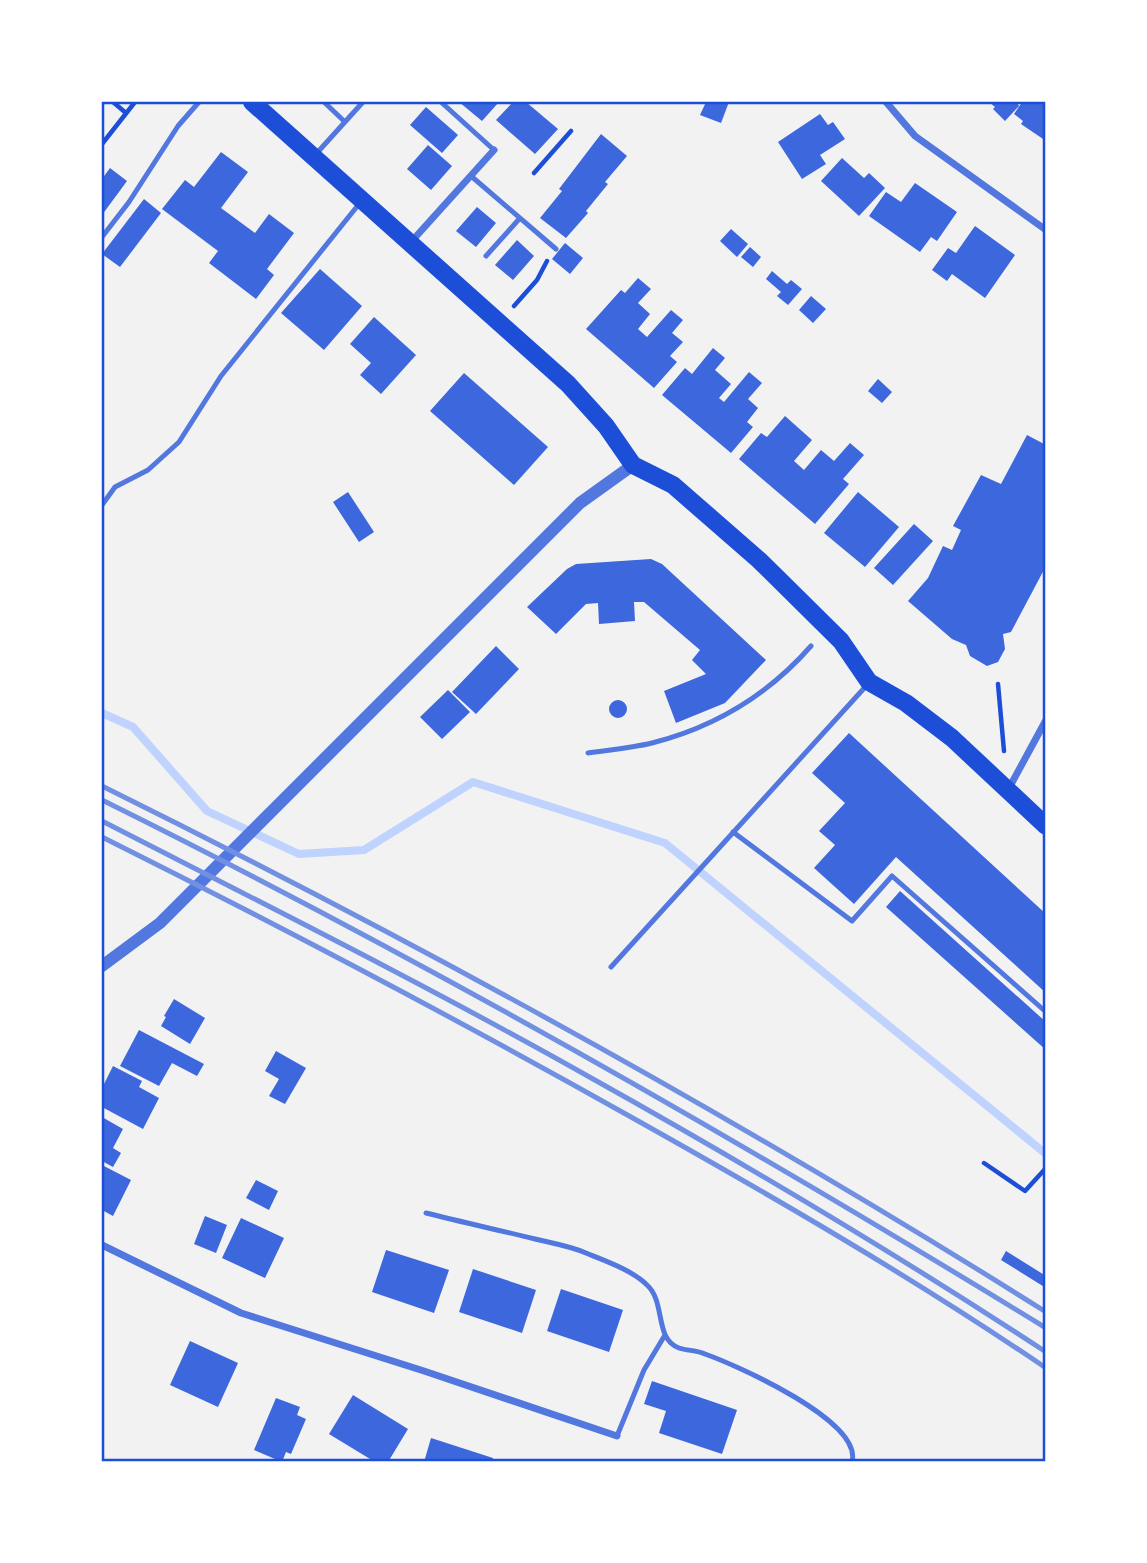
<svg xmlns="http://www.w3.org/2000/svg" width="1147" height="1563" font-family="'Public Sans',sans-serif">
<rect width="100%" height="100%" fill="#f2f2f2"/>
<g fill="none" stroke-linecap="round" stroke-linejoin="round">
<path stroke="#bfd3fe" stroke-width="8" d="M102 713 133 727 207 811 299 854 364 850 473 782 665 843 1046 1154"/>
</g>
<path fill="#3d67dc" d="M459 102H499L482 121Z
M513 102H526L558 129 535 154 496 120Z
M706 102H729L721 123 700 115Z
M989 102H1017L1019 106 1005 121 993 109 995 107Z
M1022 102H1046V141L1021 124 1023 121 1014 114Z
M426 107 458 135 442 153 410 125Z
M820 114 828 125 833 122 845 139 820 155 826 164 802 179 778 142Z
M601 134 627 156 605 182 608 184 586 211 588 213 566 238 540 218 562 191 559 189Z
M428 145 452 166 431 190 407 169Z
M221 152 248 172 221 208 255 233 269 214 294 233 267 269 274 275 256 299 209 263 218 251 162 209 185 180 194 187Z
M842 158 864 178 869 173 885 188 859 216 821 181Z
M110 168 127 181 102 215V179Z
M915 183 957 212 937 241 931 237 920 252 869 216 886 192 901 202Z
M144 199 161 213 120 267 102 254Z
M477 207 496 223 476 247 456 231Z
M975 226 1015 255 985 298 952 274 947 281 932 270 948 248 956 253Z
M731 229 748 244 737 257 720 241Z
M517 240 534 256 513 280 495 265Z
M565 243 583 258 570 274 552 259Z
M750 247 761 257 753 267 741 257Z
M320 269 362 306 324 350 281 313Z
M772 271 787 284 791 280 802 289 788 305 777 296 781 292 766 279Z
M638 278 651 289 638 303 650 314 638 329 647 337 671 310 683 320 672 333 683 342 670 356 677 362 654 388 586 329 621 290 625 293Z
M811 296 826 309 813 323 799 310Z
M374 317 416 355 381 394 360 375 371 363 350 344Z
M713 348 725 358 715 370 731 384 719 398 724 402 749 372 762 383 748 399 758 408 747 422 753 427 731 453 662 395 685 368 692 374Z
M464 373 548 447 514 485 430 411Z
M878 379 892 392 882 403 868 391Z
M785 416 812 440 794 461 804 470 821 450 834 461 850 443 864 455 843 479 849 484 815 524 739 459 761 433 767 437Z
M1027 435 1046 445V566L1011 632 1003 634 1005 649 998 662 987 666 970 656 966 645 952 639 908 601 928 578 943 546 952 550 961 530 953 526 981 475 1001 484Z
M348 492 374 532 359 542 333 502Z
M858 492 899 527 865 567 824 533Z
M914 524 933 541 893 585 874 568Z
M651 559 662 564 766 660 725 703 676 723 664 691 706 674 692 660 700 650 644 602H634L635 621 599 624 598 603 586 604 556 634 527 607 567 569 576 564Z
M496 646 519 669 476 714 452 692Z
M448 690 470 712 442 739 420 717Z
M609 709a9 9 0 1 1 18 0a9 9 0 1 1-18 0Z
M849 733 1046 914V993L896 857 854 904 814 868 835 845 819 831 845 803 812 773Z
M900 891 1046 1022V1050L886 907Z
M174 999 205 1018 190 1044 161 1026 166 1017 164 1016Z
M139 1030 204 1064 197 1076 172 1063 159 1086 120 1066Z
M276 1051 306 1068 285 1104 269 1096 279 1079 265 1071Z
M113 1066 142 1081 139 1087 159 1098 143 1129 102 1107V1088Z
M102 1117 123 1129 113 1148 121 1153 113 1167 102 1161Z
M102 1165 131 1180 113 1216 102 1210Z
M256 1180 278 1191 269 1210 246 1198Z
M205 1216 227 1225 216 1253 194 1244Z
M241 1218 284 1238 265 1278 222 1258Z
M386 1250 449 1270 434 1313 372 1292Z
M1006 1251 1046 1276V1288L1001 1260Z
M473 1269 536 1290 522 1333 459 1312Z
M561 1289 623 1310 609 1352 547 1331Z
M190 1341 238 1363 218 1407 170 1385Z
M652 1381 737 1410 722 1454 659 1433 666 1411 644 1404Z
M353 1395 408 1429 388 1462H375L329 1434Z
M276 1398 300 1407 297 1415 306 1419 291 1454 286 1452 282 1462 254 1450Z
M431 1438 493 1458 492 1462H424Z"/>
<g fill="none" stroke-linecap="round" stroke-linejoin="round">
<path stroke="#1d4ed8" stroke-width="4.5" d="M113 102 126 113
M102 144 135 102
M534 173 571 131
M514 306 537 280 547 261
M998 684 1004 751
M984 1163 1025 1191 1046 1168"/>
<path stroke="#5277de" stroke-width="5" d="M324 102 345 122
M441 102 494 150
M316 154 363 102
M471 176 556 249
M102 237 129 202 178 126 199 102
M486 256 520 218
M102 505 115 487 148 470 179 442 221 376 359 204
M588 753C609 750 631 748 652 743 715 727 768 695 811 646
M733 832 852 921 892 876 1046 1012
M611 967 867 685
M426 1213C462 1222 498 1230 535 1239 551 1243 570 1246 586 1253 605 1261 632 1270 647 1285 666 1302 654 1339 679 1348 688 1351 697 1350 705 1354 736 1365 863 1421 852 1462
M617 1436 644 1370 665 1335"/>
<path stroke="#5277de" stroke-width="7" d="M886 102 915 136 1046 230
M411 242 494 150
M1008 790 1046 720
M102 1245 241 1313 424 1371 617 1436"/>
<path stroke="#5277de" stroke-width="12" d="M102 966 160 923 580 503 633 465"/>
<path stroke="#1d4ed8" stroke-width="18" d="M252 102 568 384 606 426 633 465 673 485 759 560 841 641 869 682 906 703 952 738 1046 826"/>
<path stroke="#7290e2" stroke-width="5" d="M102 786C425 946 741 1120 1046 1312
M102 800C425 960 738 1139 1046 1328
M102 821C266 905 432 988 593 1079 747 1165 898 1255 1046 1352
M102 837C280 926 457 1019 631 1117 772 1196 912 1277 1046 1368"/>
</g>
<rect width="1147" height="1563" fill="none" stroke="#ffffff" stroke-width="206"/>
<rect x="103" y="103" width="941" height="1357" fill="none" stroke="#1d4ed8" stroke-width="2.5"/>
</svg>
